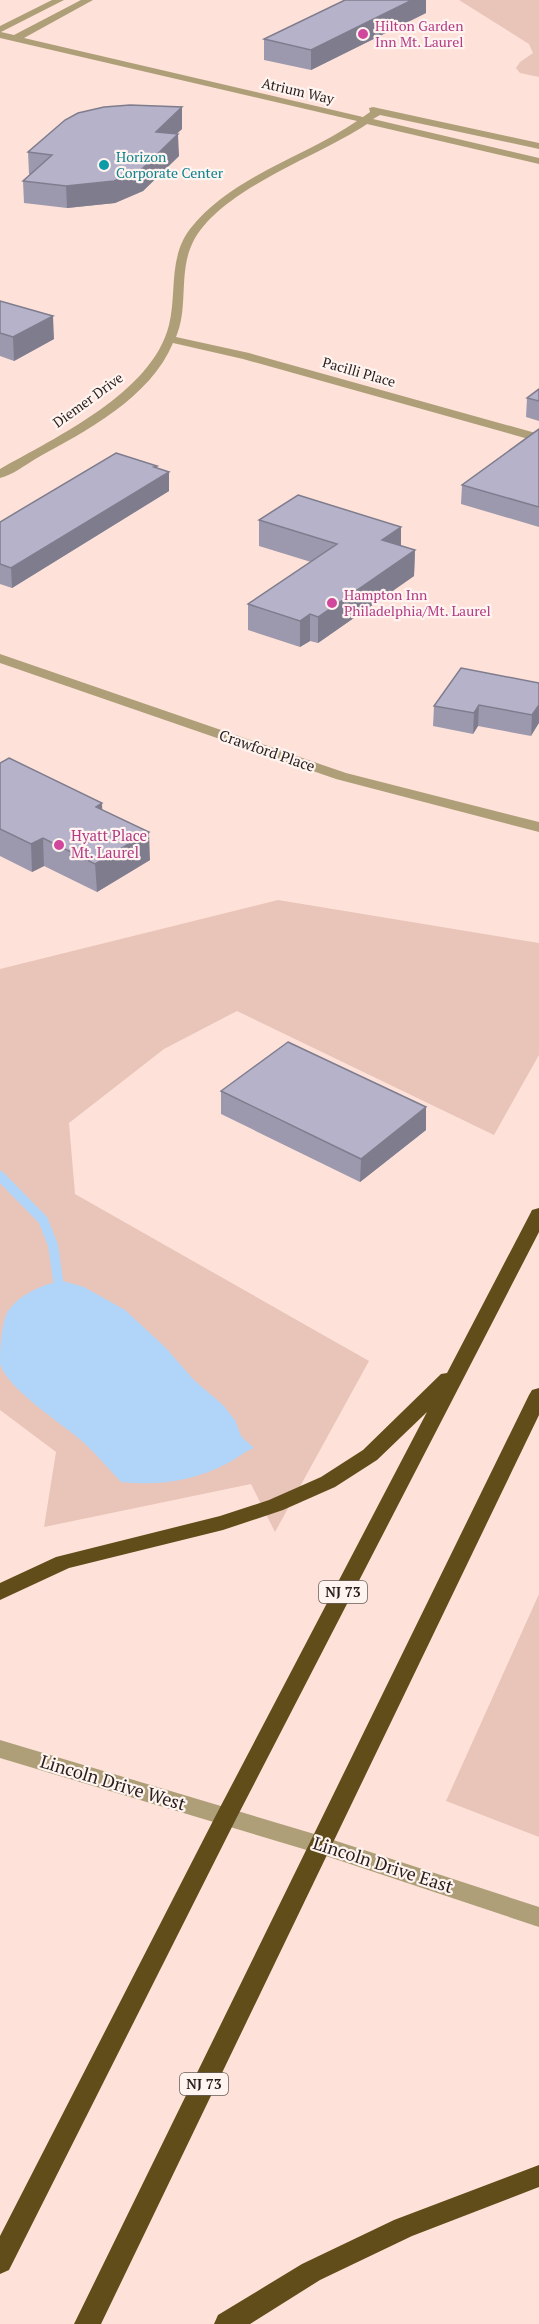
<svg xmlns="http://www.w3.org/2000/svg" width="539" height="2324" font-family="'PT Serif',serif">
<rect width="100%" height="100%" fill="#fee2d9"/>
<path fill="#e9c4b8" d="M459 0H539V77L520 73 516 68 520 62 533 53 529 44Z
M278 900 539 943V1055L494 1135 237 1011 164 1049 69 1123 75 1194 369 1361 275 1532 251 1484 44 1527 56 1452 0 1410V969Z
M539 1594V1837L446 1801Z"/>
<path fill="#b1d5f9" d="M63 1281 84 1287 125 1310 165 1347 194 1380 223 1405 235 1420 241 1436 254 1448C243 1452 237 1459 226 1464 193 1481 158 1486 121 1482 109 1469 96 1454 83 1442 63 1424 8 1390 0 1364 0 1351 1 1327 6 1315 15 1296 44 1283 63 1281Z"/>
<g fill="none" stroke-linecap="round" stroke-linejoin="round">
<path stroke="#b1d5f9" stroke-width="10" d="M0 1176 43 1220 53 1245 60 1294"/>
<path fill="#af9f79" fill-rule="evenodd" d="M52 0H64L1 32 14 35 81 0H93L24 38 363 117 370 112 369 108 373 107 539 143V149L380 115 373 119 539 158V164L367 124C318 157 220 189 193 242 178 272 189 307 176 337L249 353 539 434V442L243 359 173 343C150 398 86 431 37 458 25 465 13 475 0 478V469C56 437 152 393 169 325 177 293 168 258 190 229 232 176 303 158 357 121L0 38V26Z
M0 654 346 773 539 822V832L336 779 0 663Z
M0 1740 321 1836 539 1907V1927L320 1854 0 1758Z"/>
<path fill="#604d19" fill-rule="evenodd" d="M539 1208V1232L237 1817 9 2270 0 2274V2236L215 1817 427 1412 377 1460 335 1487 283 1510 223 1530 69 1568 0 1600V1583L56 1557 220 1516 269 1500 321 1477 363 1450 441 1374 447 1373 530 1214 532 1210Z
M539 1388V1415L101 2324H74L529 1395 532 1390Z
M539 2165V2187L412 2236 320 2280 250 2324H214L218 2315 302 2264 394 2220Z"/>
</g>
<path fill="#9c99ae" d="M426 13 311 70 264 60V39Z
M182 129 176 134 179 156 143 191 115 203 67 208 24 203 23 181 31 174H29L28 152Z
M0 301 54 339 14 361 0 356Z
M539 389V421L526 417 527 398Z
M539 429V527L461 504 462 485Z
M157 468 169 472V491L12 588 0 584V522Z
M259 520 401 527V546L415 550 414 576 318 643 310 641 300 647 248 630V604L311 562 259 546Z
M539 683 531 736 478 726 473 734 433 726 434 706Z
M0 763 102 810 150 860 97 892 44 866 32 872 0 856Z
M221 1091 426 1130 360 1182 221 1114Z"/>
<path fill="#7f7d8d" d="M412 0H426V13L311 70V50Z
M182 107V129L156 153V132Z
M178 134 179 156 143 191 115 203 67 208 66 186Z
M53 316 54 339 14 361 13 337Z
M157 466V479L169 472V491L12 588 11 568Z
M401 527V552L382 540Z
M415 550 414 576 318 643V617Z
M310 614V641L300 647V621Z
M479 705 478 726 473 734 474 713Z
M539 705V723L531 736 532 715Z
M102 803 103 831 96 807Z
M149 832 150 860 97 892 95 864Z
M43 838 44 866 32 872 31 844Z
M426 1107V1130L360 1182 361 1159Z"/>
<path fill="#b5b2ca" stroke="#7f7d8d" stroke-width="1.5" d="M345 0H412L311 50 264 39Z
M130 105 182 107 156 132 178 134 142 169 114 181 66 186 23 181 52 155 28 152 65 120 78 113 104 107Z
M0 301 53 316 13 337 0 333Z
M539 389V401L527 398Z
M539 429V507L462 485Z
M116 453 157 466 154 467 169 472 11 568 0 564V522Z
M298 495 401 527 382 540 415 550 318 617 310 614 300 621 248 604 337 544 259 520Z
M461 668 539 683V705L532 715 479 705 474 713 434 706Z
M9 758 102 803 96 807 149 832 95 864 43 838 31 844 0 829V763Z
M288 1042 426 1107 361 1159 221 1091Z"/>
<g fill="#d1479c" stroke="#fff4f0" stroke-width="2">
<circle cx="363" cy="34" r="6"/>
<circle cx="332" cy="603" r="6"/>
<circle cx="59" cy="845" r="6"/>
</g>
<circle fill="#0f9aa8" stroke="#fff4f0" stroke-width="2" cx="104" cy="165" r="6"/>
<g text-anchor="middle" stroke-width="4.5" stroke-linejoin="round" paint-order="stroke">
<g font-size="14" fill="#b23c85" stroke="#fff4f0" text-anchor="start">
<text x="375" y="31">Hilton Garden<tspan x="375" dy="16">Inn Mt. Laurel</tspan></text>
<text x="344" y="600">Hampton Inn<tspan x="344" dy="16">Philadelphia/Mt. Laurel</tspan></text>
</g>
<g font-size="14" fill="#281e1b" stroke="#fff4f0">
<text transform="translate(298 91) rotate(13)" y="5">Atrium Way</text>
<text transform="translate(359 372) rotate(16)" y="5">Pacilli Place</text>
<text transform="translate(88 400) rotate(-36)" y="5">Diemer Drive</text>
</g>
<g font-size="14" fill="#0d838f" stroke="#fff4f0" text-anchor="start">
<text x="116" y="162">Horizon<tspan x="116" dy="16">Corporate Center</tspan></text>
</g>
<g fill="#fff4f0" stroke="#685e5b" stroke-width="1.5">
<rect x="319" y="1581" width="48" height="22" rx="4.5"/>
<rect x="180" y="2073" width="48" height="22" rx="4.5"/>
</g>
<g font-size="14" font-weight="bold" fill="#281e1b">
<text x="343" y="1597">NJ 73</text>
<text x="204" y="2089">NJ 73</text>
</g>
<g font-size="15" fill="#281e1b" stroke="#fff4f0">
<text transform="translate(267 751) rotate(19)" y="5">Crawford Place</text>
</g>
<g font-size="15" fill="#b23c85" stroke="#fff4f0" text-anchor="start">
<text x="71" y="841">Hyatt Place<tspan x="71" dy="17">Mt. Laurel</tspan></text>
</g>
<g font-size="18" fill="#281e1b" stroke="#fff4f0">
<text transform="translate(113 1783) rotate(17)" y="6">Lincoln Drive West</text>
<text transform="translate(383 1865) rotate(18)" y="6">Lincoln Drive East</text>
</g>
</g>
</svg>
